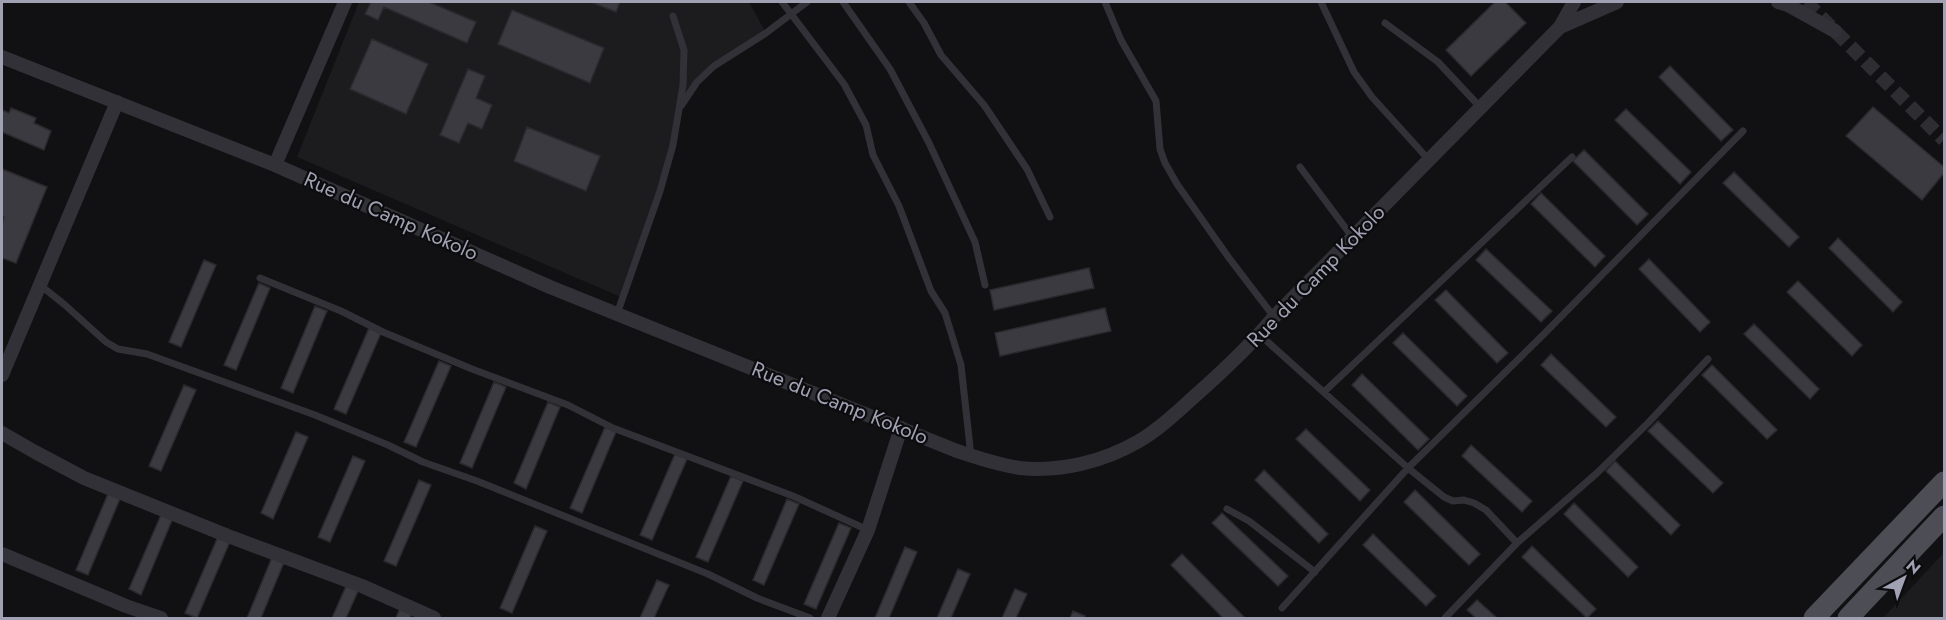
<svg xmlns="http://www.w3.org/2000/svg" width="1946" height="620" font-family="Jost,sans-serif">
<rect width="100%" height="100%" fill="#111012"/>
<path fill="#1c1c1f" d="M359 2H749L766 33 714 66 679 108 673 145 623 298 297 157Z
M1944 553V618H1883L1936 561Z"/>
<path fill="#3a3a40" stroke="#2b2a2e" stroke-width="1.5" d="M371 2H429L476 22 467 43 384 7 378 20 365 14Z
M591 2H620L616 12Z
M1495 2H1505L1526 23 1471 76 1446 50Z
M512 10 604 48 590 83 498 44Z
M372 39 428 64 406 114 350 89Z
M1670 66 1733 130 1721 141 1659 77Z
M468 69 485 76 476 98 492 105 482 129 468 123 459 143 440 135Z
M1873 107 1944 167V173L1922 200 1846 136Z
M11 108 36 118 34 123 51 131 44 150 2 132V110L9 113Z
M1626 109 1691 172 1680 184 1615 120Z
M527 127 600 156 586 191 514 161Z
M1584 150 1648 214 1637 225 1573 161Z
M2 169 47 187 16 263 2 258V224L4 217 2 216Z
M1734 172 1799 237 1789 247 1723 183Z
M1541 193 1605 256 1595 267 1531 204Z
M1838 238 1902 302 1893 312 1829 248Z
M1486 249 1552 311 1541 322 1476 260Z
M1649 259 1710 322 1700 332 1639 269Z
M204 260 216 265 181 347 169 342Z
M1089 268 1094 288 994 310 990 290Z
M1798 281 1862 345 1852 356 1787 292Z
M259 283 270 288 236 370 224 365Z
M1446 290 1508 353 1497 363 1435 300Z
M315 306 327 311 293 393 281 388Z
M1105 308 1111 331 1000 356 995 333Z
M1754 324 1819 389 1810 399 1744 334Z
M369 328 381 333 346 414 334 409Z
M1403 333 1467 396 1457 406 1393 343Z
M1551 354 1616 417 1606 427 1541 365Z
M439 361 451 366 416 447 404 442Z
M1712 365 1777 430 1767 439 1702 375Z
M1362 374 1429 439 1418 450 1352 385Z
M494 382 506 387 472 468 460 463Z
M184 385 196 390 161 471 149 466Z
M548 402 560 407 526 489 514 483Z
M1658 421 1723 483 1713 493 1648 431Z
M605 427 616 432 582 513 570 508Z
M1306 429 1370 490 1360 501 1296 439Z
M296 432 308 437 273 519 261 513Z
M1471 445 1532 501 1522 512 1462 456Z
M675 454 687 459 652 540 640 535Z
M353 456 365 461 330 542 318 537Z
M1615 461 1680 525 1671 535 1606 471Z
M1264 470 1328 534 1319 543 1255 480Z
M731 476 743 481 708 562 696 557Z
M419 480 431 485 396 566 384 561Z
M110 489 122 494 88 575 76 570Z
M1415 490 1480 554 1469 565 1404 502Z
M787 499 799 504 764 585 753 580Z
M1574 503 1638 567 1628 577 1564 514Z
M164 508 175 513 141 595 129 589Z
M1222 513 1288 576 1278 586 1212 523Z
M839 523 851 528 816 609 804 604Z
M535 526 547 531 512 613 500 608Z
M220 532 232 537 197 618 185 613Z
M1373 534 1436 596 1426 606 1363 545Z
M1532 546 1596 609 1587 618 1522 557Z
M905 547 917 552 889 618H875Z
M1182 554 1245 618H1223L1171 565Z
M273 555 285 560 261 618H247Z
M958 569 970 574 951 618H937Z
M657 580 669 585 654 618H640Z
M347 584 359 589 346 618H332Z
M1015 589 1027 594 1016 618H1002Z
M1477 600 1497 618H1476L1467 610Z
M400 608 412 613 410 618H396Z
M1073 611 1085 616 1084 618H1070Z"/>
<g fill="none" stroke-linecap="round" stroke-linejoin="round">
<path stroke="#2e2d32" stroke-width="14" stroke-dasharray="14 7" stroke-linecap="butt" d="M1806 2 1944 140"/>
<path stroke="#313137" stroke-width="7" d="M782 2 844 84 866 125 873 155 899 206 931 291 945 313 961 365 971 456
M843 2 890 69 929 143 975 242 985 285
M909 2 924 23 941 55 984 105 1027 169 1050 217
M1105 2 1121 40 1156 101 1160 149 1165 163 1177 184 1229 258 1274 317
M1321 2 1354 72 1372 97 1429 160
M1385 23 1438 62 1481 108
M681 106 697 82 714 66 766 33 807 2
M1300 167 1353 238
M260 278 341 311 383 332 472 369 568 405 613 428 793 496 868 530
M40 285 65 305 106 342 118 349 147 354 315 415 388 445 423 462 477 481 708 574 757 598 810 618
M617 314 660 191 673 145 683 85 684 50 673 16
M1260 335 1408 468 1444 497 1453 501 1464 500 1474 503 1486 510 1517 543
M1324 392 1572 157
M1227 509 1249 521 1315 572
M1282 608 1408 468 1544 334 1743 131
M1445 618 1517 543 1597 473 1648 423 1708 359"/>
<path stroke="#313137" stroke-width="14" d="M1778 2 1788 5 1835 31
M1560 27 1617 2
M2 57 275 165 550 287 957 451C978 458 998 465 1020 468 1061 472 1103 462 1139 441 1160 429 1178 411 1196 395 1223 371 1251 345 1274 317L1560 27 1574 2
M275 165 345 2
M2 375 117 102
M2 433 35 452 84 478 228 536 362 586 434 618
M2 554 126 606 161 618
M828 618 868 530 901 428"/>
<path stroke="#4d4d56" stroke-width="21" d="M1814 618 1944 482
M1848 618 1944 516"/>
</g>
<g text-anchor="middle" stroke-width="4.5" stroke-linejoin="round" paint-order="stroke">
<g font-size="21" fill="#a0a2b4" stroke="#0c0b0d">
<text transform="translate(391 216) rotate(24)" y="7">Rue du Camp Kokolo</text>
<text transform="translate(1316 276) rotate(-46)" y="7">Rue du Camp Kokolo</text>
<text transform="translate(840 403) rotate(22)" y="7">Rue du Camp Kokolo</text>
</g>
</g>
<rect width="1946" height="620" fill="none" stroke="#a0a2b4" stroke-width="6"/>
<g transform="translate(1904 578) rotate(41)" stroke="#0c0b0d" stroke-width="4.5" paint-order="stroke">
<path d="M0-4.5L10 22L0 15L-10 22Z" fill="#a0a2b4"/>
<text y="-9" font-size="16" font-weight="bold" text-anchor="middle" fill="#a0a2b4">N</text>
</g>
</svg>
